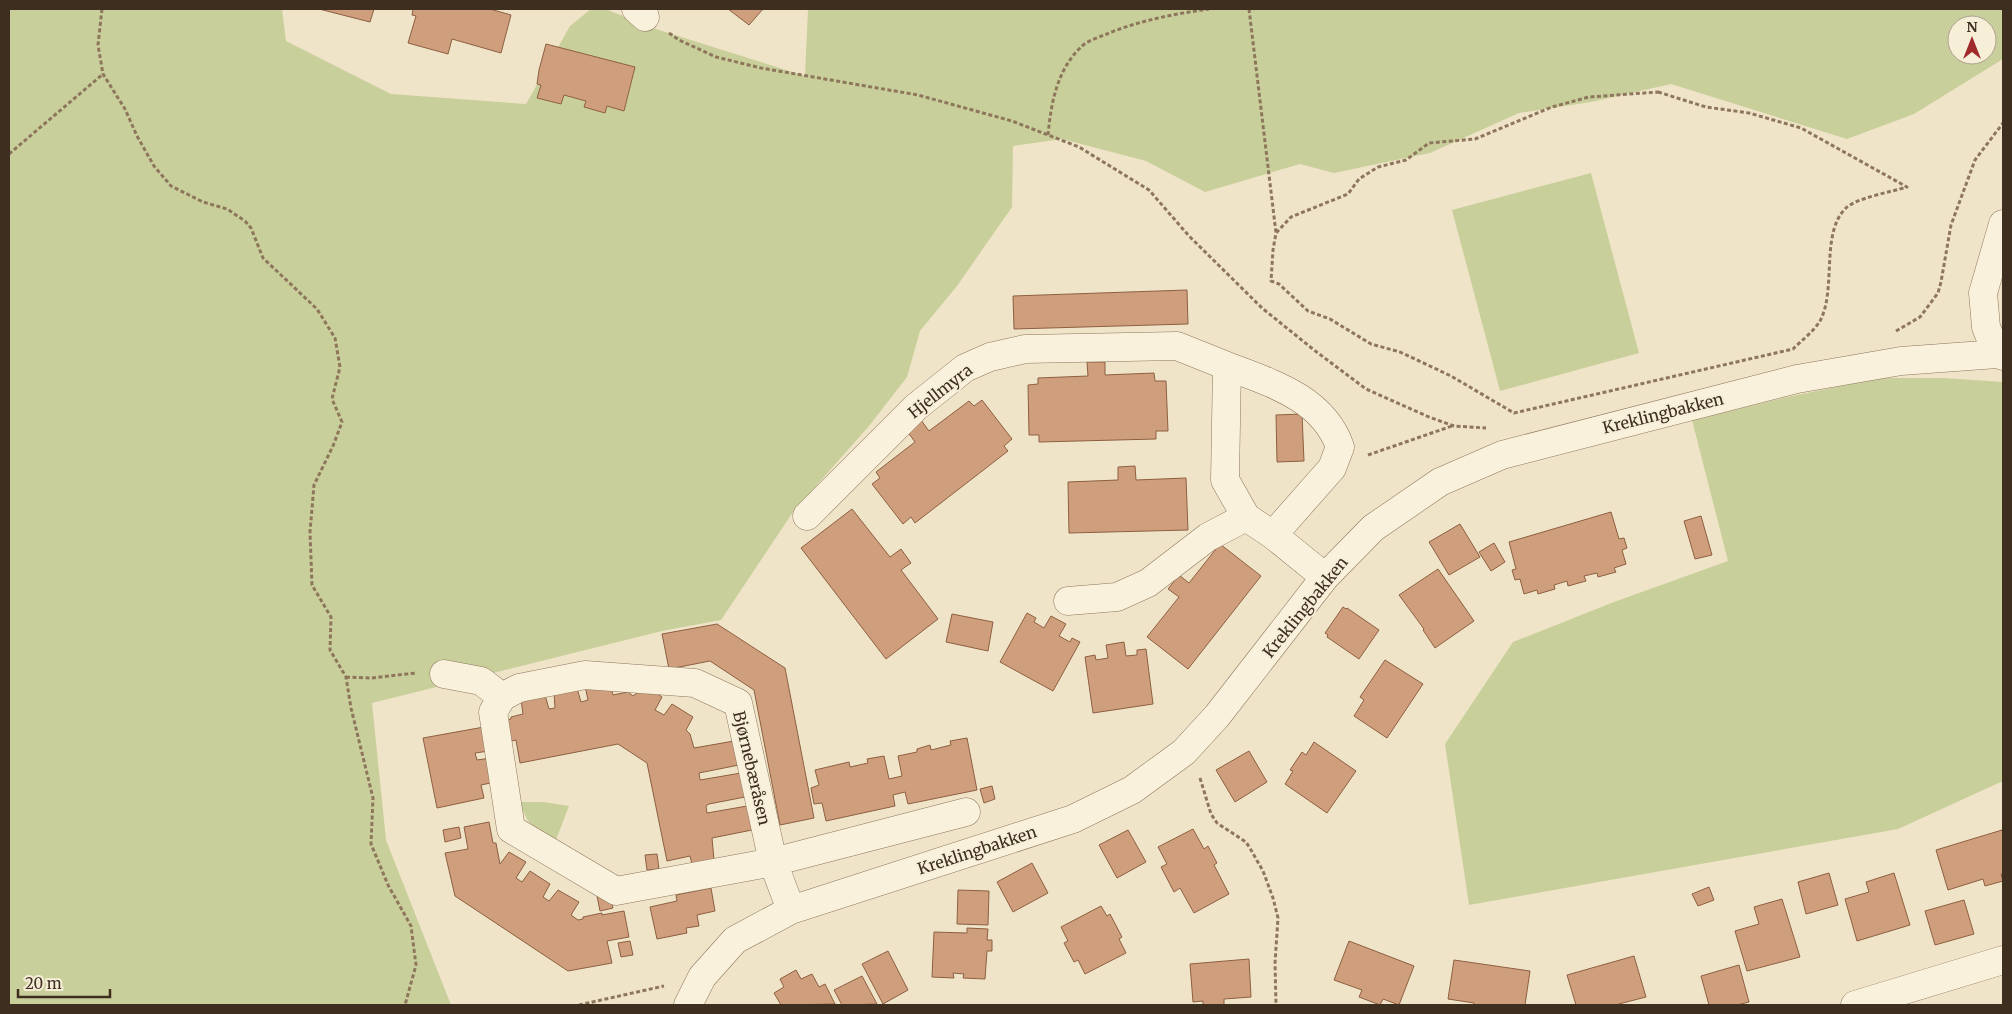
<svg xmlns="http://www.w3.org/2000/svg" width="2012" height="1014" font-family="Merriweather,serif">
<rect width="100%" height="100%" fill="#f0e4c8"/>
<path fill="#c9cf9b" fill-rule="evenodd" d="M9 9H282L286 41 391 94 526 104 570 26 591 9H605L656 29 805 76 808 9H2003V59L1914 114 1847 139 1671 84 1591 102 1519 113 1430 153 1334 173 1300 164 1205 192 1146 161 1062 139 1013 146 1012 207 957 286 920 331 907 377 869 426 793 512 721 620 662 631 372 703 386 840 451 1005H9ZM1957 25H1987V55H1957Z
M1591 173 1639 353 1500 391 1452 210Z
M1881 378H1943L2003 382V781L1898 829 1469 905 1445 744 1513 642 1614 602 1728 561 1692 420 1787 397Z
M523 802H544L569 806 554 845 528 821 520 805 521 803Z"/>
<path fill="#cf9f7d" stroke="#8d5f41" d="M319 9H374L370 22Z
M413 9H490L511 15 501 53 452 39 448 54 408 43 416 16 412 15Z
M728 9H763L749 25Z
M546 44 635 67 624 111 607 106 605 113 584 107 586 101 564 95 561 104 537 98 541 85 537 84 539 70Z
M1187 290 1188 324 1014 329 1013 296Z
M1087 362H1105V375L1154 373 1155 381H1166L1168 431H1156V439L1039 442V435H1029L1028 385 1038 384V378L1088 376Z
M982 400 1012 439 1004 446 1008 451 915 523 911 517 903 524 872 484 880 478 876 472 915 442 907 431 921 420 929 431 969 401 974 406Z
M1302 414 1304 461 1277 462 1276 415Z
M1135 466 1136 480 1186 478 1188 530 1069 533 1068 482 1118 480V467Z
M852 509 890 557 901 549 911 563 901 570 938 619 886 659 801 548Z
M1611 512 1619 539 1624 538 1627 548 1622 550 1626 564 1614 568 1616 572 1598 577 1597 573 1584 576 1586 581 1568 586 1567 581 1554 585 1555 589 1538 594 1537 590 1524 594 1520 579 1515 580 1512 570 1516 569 1509 542Z
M1701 516 1712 555 1695 559 1684 521Z
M1460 524 1480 557 1449 575 1429 542Z
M1494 543 1505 562 1491 571 1479 552Z
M1220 544 1261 576 1188 669 1147 637 1179 597 1168 589 1179 575 1189 583Z
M1438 569 1474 621 1435 648 1423 630 1424 629 1399 595Z
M1343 607 1346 609 1347 608 1379 630 1359 659 1327 637 1328 635 1325 633Z
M1027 613 1036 618 1034 622 1044 628 1051 616 1066 624 1059 636 1070 642 1072 638 1080 642 1053 691 1000 662Z
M952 614 993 622 988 651 946 642Z
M717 624 785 668 814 818 780 825 754 690 710 661 669 669 662 634Z
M1124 642 1126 656 1137 655V650L1146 649 1153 704 1093 713 1085 657 1095 655 1096 660 1108 658 1106 645Z
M1385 660 1423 684 1387 738 1354 716 1364 700 1360 697Z
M609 681 613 695 628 692 633 696 637 693 642 684 662 697 655 710 664 715 672 704 693 717 686 730 690 734 694 748 734 741 739 765 699 773 700 780 741 773 745 797 709 804 706 806 707 813 747 806 752 830 712 838 714 860 692 864 690 856 667 861 647 763 618 744 520 763 516 740 507 742 503 721 511 719V717L523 714 521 699 545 695 549 709 555 708 554 693 577 688 581 702 588 700 585 686Z
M484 727 489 751 475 753 477 760 491 758 495 782 481 785 484 798 437 808 423 738Z
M967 738 977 790 908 804 905 792 893 795 895 806 826 821 822 803 814 804 811 788 819 785 815 770 849 762 850 767 868 763 867 759 884 756 889 779 902 776 898 756 917 752V749L930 745 931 750 951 745 950 741Z
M1314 742 1356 771 1327 813 1285 784 1293 771 1290 770 1302 752 1306 755Z
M1249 751 1267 782 1235 802 1216 770Z
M992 786 995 799 984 803 980 789Z
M489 822 493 843H496L500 864 509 852 526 862 516 878 522 882 530 871 550 884 543 897 549 901 558 890 579 902 571 915 578 920 583 919V917L602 913V915L624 911 629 937 607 941 612 963 568 971 455 896 445 853 468 849 464 827Z
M459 827 461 838 445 842 443 830Z
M1193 829 1204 849 1208 846 1217 863 1214 865 1229 894 1194 913 1180 888 1174 892 1161 867 1167 864 1158 847Z
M1128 830 1146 862 1117 878 1099 845Z
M2002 830 2003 835V873L2001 874 2003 881 1985 886 1983 879 1948 890 1936 850Z
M657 854 659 869 647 870 645 855Z
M1032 863 1048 893 1013 912 997 882Z
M1829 873 1838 905 1806 914 1798 882Z
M1894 873 1910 925 1857 941 1845 899 1869 892 1866 882Z
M1709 887 1714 900 1698 906 1692 894Z
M711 888 715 911 697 915 699 926 686 928 687 933 657 939 650 907 677 901 676 895Z
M958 890 989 891 988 925 957 924Z
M610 894 613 908 600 911 597 896Z
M1782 899 1800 957 1747 971 1735 931 1759 924 1754 907Z
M1964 900 1974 934 1935 945 1925 911Z
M1101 906 1107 916 1110 914 1122 937 1119 939 1126 953 1085 974 1078 960 1074 962 1064 943 1068 941 1061 927Z
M967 928 988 929 987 940H992V951H987L985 979 963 978 964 974 953 973 954 978 932 977 934 932 967 933Z
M630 941 633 955 621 957 618 943Z
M1349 941 1414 966 1399 1005 1383 999 1380 1005 1359 997 1362 990 1334 980Z
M888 951 908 990 883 1004 862 964Z
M1634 956 1646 997 1615 1005H1576L1567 975Z
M1249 959 1251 997 1224 999V1005H1203V1001L1193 1002 1190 964Z
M1454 960 1530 971 1525 1005H1474V1003L1448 999Z
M1739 965 1749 1002 1737 1005H1709L1701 976Z
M796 970 801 979 812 974 819 987 825 984 835 1004 781 1005 774 993 784 987 780 979Z
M862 976 877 1004 842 1005 834 990Z"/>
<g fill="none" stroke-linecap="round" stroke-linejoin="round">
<defs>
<path id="minor" d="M636 9 645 17
M2003 224 1983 293 1986 327 1997 354 2003 356
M1227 366C1271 383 1323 398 1340 447L1332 468 1273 535
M807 516 916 407 965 368 990 357 1025 349 1177 346 1227 366 1225 480 1246 517 1273 535 1325 577
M1068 601 1117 597 1148 583 1208 537 1246 517
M444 674 481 681 502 697
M791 910 773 862 738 703 695 683 585 675 519 688 502 697 493 712 511 829 616 891 773 862 966 812
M688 1005 702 977 735 940 791 910 1073 819 1132 790 1184 752 1217 716 1325 577 1373 528 1440 482 1502 455 1797 379 1901 361 1997 354
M1855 1005 2003 960"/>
</defs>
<use href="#minor" stroke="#8d765c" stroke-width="29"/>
<path stroke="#8d765c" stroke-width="3" stroke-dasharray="4 2.5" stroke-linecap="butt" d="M102 9 98 45 103 74 125 109 137 136 154 166 171 186 203 202 227 209 245 221 251 228 263 258 317 309 335 338 340 367 332 399 342 422 333 446 314 485 310 532 312 585 331 617 330 650 346 677 351 708 373 798 371 844 388 885 411 926 416 965 405 1005
M1249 9 1276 233
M669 33 679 40 716 57 761 68 918 95 1012 121 1079 147 1149 190 1189 236 1262 308 1314 350 1366 389 1429 417 1454 426 1486 428
M1658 92 1706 107 1749 113 1801 128 1907 187C1891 192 1856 198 1846 208 1820 233 1837 289 1820 321 1814 331 1801 341 1793 349L1514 413 1451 376 1400 352 1371 344 1330 319 1308 311 1279 284 1271 281 1273 250 1276 233 1291 217 1348 194 1359 179 1378 167 1406 160 1429 143 1475 139 1552 107 1589 97Z
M1048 135C1051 103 1057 70 1081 47 1088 40 1100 37 1109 33 1142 20 1174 14 1209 9
M9 154 103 74
M1896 331 1920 317 1938 293 1941 282 1951 225 1975 160 2003 123
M1368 455 1452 426
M346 677 372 678 416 673
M1200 778 1211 814 1217 823 1246 842 1251 850 1263 871 1273 898 1278 918 1275 963 1276 1005
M579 1005 664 986"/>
<use href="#minor" stroke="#faf1dc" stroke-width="28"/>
</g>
<g text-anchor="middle" stroke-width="4" stroke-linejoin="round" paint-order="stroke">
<g font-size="16" fill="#3d2e20" stroke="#f7eed8">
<text transform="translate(940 391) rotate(-38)" y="6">Hjellmyra</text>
<text transform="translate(1663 413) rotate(-14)" y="6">Kreklingbakken</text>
<text transform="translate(1305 607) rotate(-51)" y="6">Kreklingbakken</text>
<text transform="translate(752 768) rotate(77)" y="6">Bjørnebæråsen</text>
<text transform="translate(977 850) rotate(-18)" y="6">Kreklingbakken</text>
</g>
</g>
<rect width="2012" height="1014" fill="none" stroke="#3d2e20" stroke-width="20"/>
<g transform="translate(1972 40)"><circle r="24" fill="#f7eed8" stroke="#ada18e"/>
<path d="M0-4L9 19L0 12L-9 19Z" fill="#9e2a2b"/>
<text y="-8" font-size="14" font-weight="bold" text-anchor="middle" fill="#3d2e20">N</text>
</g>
<path d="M18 989v8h92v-8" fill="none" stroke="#3d2e20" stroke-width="2.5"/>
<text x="25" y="989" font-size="15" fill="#3d2e20" stroke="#f7eed8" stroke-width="4" paint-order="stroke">20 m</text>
</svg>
